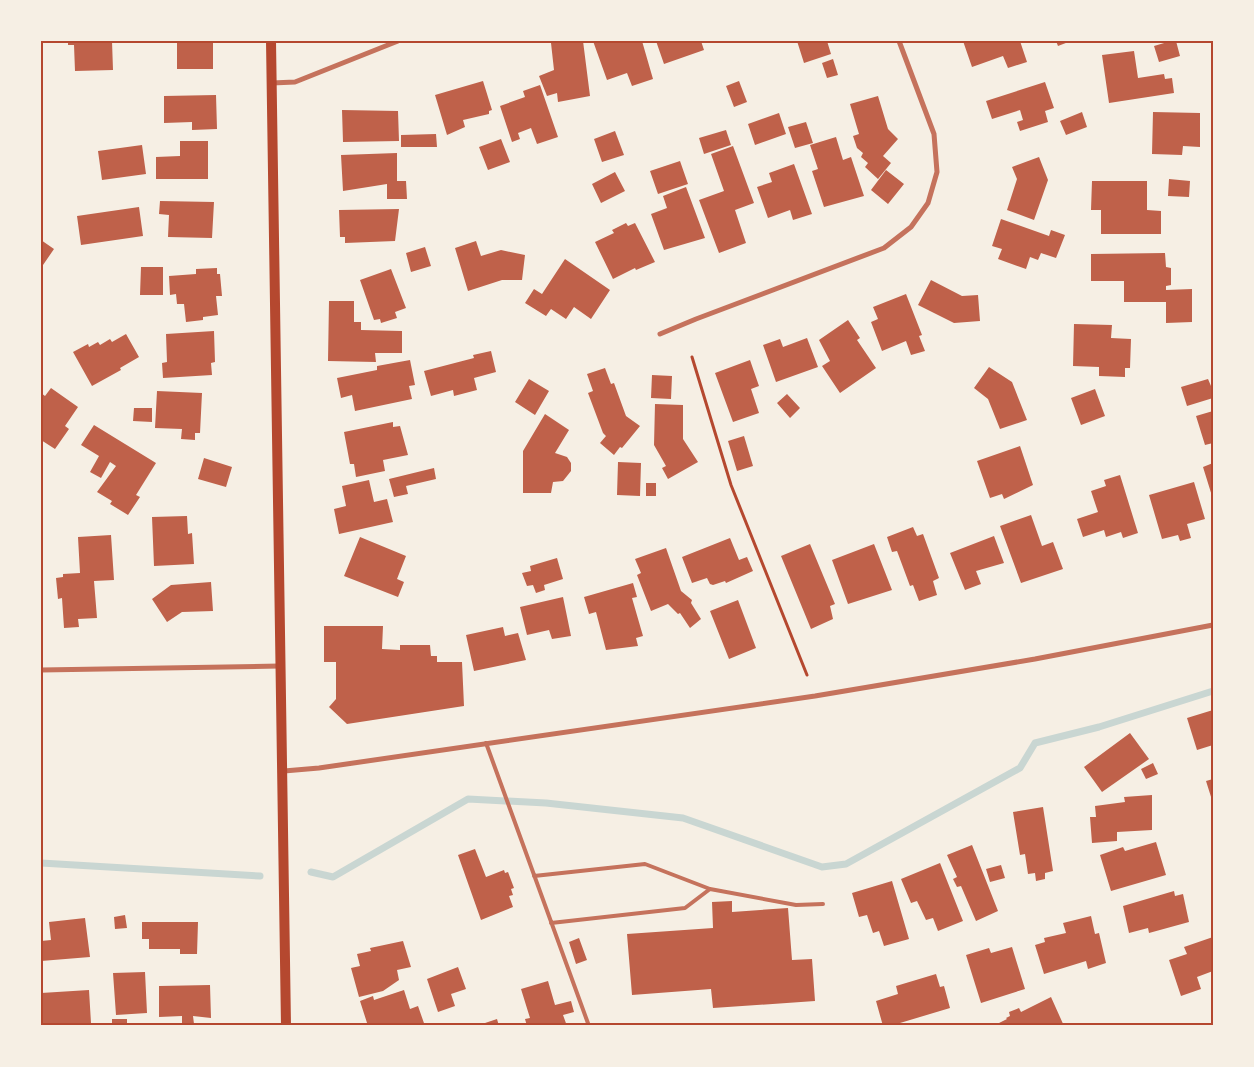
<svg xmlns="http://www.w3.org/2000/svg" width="1254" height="1067" font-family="'IBM Plex Sans',sans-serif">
<rect width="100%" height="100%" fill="#f6efe4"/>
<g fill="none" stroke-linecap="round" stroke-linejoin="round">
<path stroke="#c9d6d2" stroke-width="7" d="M41 863 260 876
M311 872 333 877 468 799 546 803 683 818 822 867 846 864 1020 768 1035 743 1099 727 1213 691"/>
</g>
<path fill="#bf614a" d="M68 41H112L113 70 75 71 74 45H68Z
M177 41 213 42V69H177Z
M561 41H583L590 96 558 102 557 93 547 96 539 76 554 70 551 43Z
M593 41H642L653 79 632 86 627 73 607 80Z
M656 41H701L704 50 664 64Z
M797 41H827L831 54 804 63Z
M963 41H1020L1027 62 1008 68 1003 56 972 67Z
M1056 41H1071L1058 46Z
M1171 41H1176L1180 56 1159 62 1154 46Z
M1134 51 1138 78 1164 74 1165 79 1172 78 1174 93 1109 103 1102 55Z
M833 59 838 75 827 78 822 63Z
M483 81 492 110 489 111V114L463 120 465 127 447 135 435 95Z
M739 81 747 102 734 107 726 86Z
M1045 82 1054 108 1045 111 1048 122 1020 131 1017 122 1023 120 1020 110 992 119 986 101Z
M540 85 558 137 537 144 531 128 518 133 520 139 512 142 500 106 525 97 523 91Z
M216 95 217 129 192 130V122L164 123V96Z
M878 96 888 129 898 139 883 156 891 163 878 179 865 167 868 163 861 157 863 153 857 148 853 136 859 134 850 104Z
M342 110 398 111 399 141 343 142Z
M1082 112 1087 127 1066 135 1060 121Z
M1153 112 1200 113V147L1183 146 1182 155 1152 154Z
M779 113 786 134 755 145 748 124Z
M806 122 813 143 795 148 788 127Z
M726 130 731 145 704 154 699 138Z
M615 131 624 155 602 162 594 139Z
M436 134 437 147H401V135Z
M836 137 843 160 851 157 864 196 824 207 812 171 818 169 810 145Z
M501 139 510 162 488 170 479 147Z
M180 141H208V179H156V157L180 156Z
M142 145 146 174 102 180 98 151Z
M733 146 754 203 735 210 746 243 719 253 699 200 724 191 711 154Z
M397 153V181H406L407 199H387V184L343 191 341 155Z
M1039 157 1048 180 1034 220 1007 210 1017 179 1012 167Z
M680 161 688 184 658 194 650 171Z
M794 164 812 214 793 220 790 210 768 218 757 187 772 182 769 173Z
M886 170 904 184 888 204 871 190Z
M615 172 625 191 601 203 592 184Z
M1169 179 1190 181 1189 197 1168 196Z
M1092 181H1147V210L1161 211V234H1101V210H1091Z
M686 187 705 238 664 250 651 214 667 208 663 196Z
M160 201 214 202 212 238 168 237 169 215 159 214Z
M139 207 143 236 81 245 77 216Z
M399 209 395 241 345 243V237H340L339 210Z
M1001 219 1049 236 1051 230 1065 235 1056 258 1041 253 1038 260 1030 257 1026 269 998 259 1002 249 992 246Z
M626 223 628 226 635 223 655 262 636 270 635 268 613 279 595 242 614 233 612 230Z
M41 240 54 249 43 265 41 264Z
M476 241 481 256 501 250 525 255 522 280H502L468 291 455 248Z
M425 247 431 266 411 272 406 253Z
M1165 253 1166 267 1171 268V285L1166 286V290L1192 289V322L1166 323V302H1124V281H1091V254Z
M565 259 610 290 591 319 574 307 566 319 551 309 546 316 525 303 534 289 542 294Z
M141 267H163V295H140Z
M217 268V274H220L222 296H216L218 315 203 317V320L186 322 184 304H177L176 294 170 295 169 276 196 274V269Z
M391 269 406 308 395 312 397 318 381 323 380 319 374 320 360 280Z
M931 280 962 296 978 295 980 321 954 323 918 305Z
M906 294 922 335 919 336 925 351 911 355 906 341 882 351 871 322 878 319 873 307Z
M329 301H354V322H361V330L402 331V353H375L376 362 328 361Z
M848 320 860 338 857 340 876 368 840 393 822 366 830 361 819 340Z
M1074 324 1112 325 1111 338 1131 339 1130 368H1125V377L1099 376V367L1073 366Z
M214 331 215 362 211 363 212 375 163 378 162 363 167 362 166 334Z
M126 334 139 357 120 368 121 370 92 386 73 352 88 344 89 347 98 342 100 345 110 339 112 342Z
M807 338 818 367 776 382 763 345 780 339 783 347Z
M491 351 496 372 474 378 477 390 454 396 453 390 431 396 424 371 474 358 473 355Z
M410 360 415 385 409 386 412 399 355 411 352 395 341 398 337 378 377 370V366Z
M750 360 759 386 751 389 759 413 733 422 715 373Z
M989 367 1012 382 1027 420 1000 429 988 399 974 388Z
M605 368 611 384 614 383 626 416 640 426 622 448 620 447 614 455 600 443 606 436 603 433 588 393 593 391 587 374Z
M652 375 672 376 671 399 651 398Z
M529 379 549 391 535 415 515 402Z
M1208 379 1211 386H1213V398L1187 406 1181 387Z
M51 388 78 407 65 426 69 429 55 449 41 440V393L45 396Z
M1095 389 1105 416 1081 425 1071 398Z
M157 391 202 393 200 433H195V440L181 439 182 429 155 428Z
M787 394 800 408 790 418 777 403Z
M655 404 683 405V439L698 462 668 479 662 468 666 466 654 445Z
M134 408H152V422L133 421Z
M1213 411V443L1205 445 1196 416Z
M545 414 569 430 555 453 567 457 571 463V471L563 481 553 482 551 493H523V451Z
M393 422V427L400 426 408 455 383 460 385 471 356 477 354 464H350L344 432Z
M94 425 156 463 136 495 140 497 128 515 110 504 112 501 97 492 116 466 110 462 101 478 90 472 99 456 81 445Z
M744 436 753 466 737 471 728 441Z
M1020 446 1033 485 1004 499 1002 494 990 498 977 461Z
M204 458 232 467 226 487 198 479Z
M618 462 641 463 640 496 617 495Z
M1213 463V496H1212L1203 467Z
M434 468 436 479 406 486 408 494 394 497 389 479Z
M1120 475 1138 533 1123 538 1121 532 1106 537 1104 530 1083 537 1077 519 1098 512 1091 491 1106 486 1104 480Z
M369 480 374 502 387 499 393 522 339 534 334 509 346 506 342 486Z
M1194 482 1205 519 1187 524 1191 538 1180 541 1178 535 1162 539 1149 495Z
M646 483H656V496H646Z
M1031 515 1042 546 1053 542 1063 569 1021 583 1000 526Z
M187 516 188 534 192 533 194 564 154 566 152 517Z
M913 527 917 536 923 534 939 578 933 581 937 595 919 601 913 585 910 586 897 551 892 552 887 537Z
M111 535 114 580 94 581 97 618 78 619 79 627 64 628 62 598 58 599 56 578 63 577V574L80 573 78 537Z
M994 536 1004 563 976 571 981 584 965 590 950 553Z
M360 537 406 556 397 579 404 582 398 597 344 576Z
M730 538 739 560 747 557 753 571 726 583 725 581 713 585 710 584 707 578 692 583 682 557Z
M810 544 835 604 830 606 833 619 811 629 781 556Z
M874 544 892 590 848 604 832 560Z
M666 548 681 591 692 600 691 603 701 619 690 628 680 613 678 614 668 604 651 611 637 575 641 573 635 559Z
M557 558 563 579 544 585 545 590 536 593 533 585 527 586 522 573 531 571 530 566Z
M211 582 213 611 182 612 167 622 152 599 171 585Z
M633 583 637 597 632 598 643 636 636 638 638 646 606 650 596 612 589 614 584 597Z
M563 597 571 636 552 639 549 630 527 635 520 607Z
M738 600 756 648 729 659 710 611Z
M324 626H383L382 649 400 650V645H430L431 656H437V662H462L464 706 347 724 329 707 336 699V662H324Z
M503 627 505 636 518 633 526 660 474 671 466 635Z
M1213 710V745L1197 750 1187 718Z
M1130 733 1149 759 1102 792 1084 767Z
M1153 763 1158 774 1146 779 1141 769Z
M1213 779V800H1212L1206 781Z
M1152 795V830L1117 832V841L1092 843 1090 817H1096L1095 806 1125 802 1124 797Z
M1043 807 1053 871 1045 873V879L1036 881 1035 873 1028 874 1025 854 1020 855 1013 812Z
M1156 842 1166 875 1111 891 1100 855 1123 847 1125 851Z
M972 845 998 911 976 921 961 886 957 887 953 879 957 877 947 855Z
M475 849 486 877 504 870 505 873 508 872 514 888 511 889 513 895 509 896 513 907 481 920 458 855Z
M940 863 963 921 938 931 933 918 926 920 917 901 911 903 901 879Z
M1001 865 1005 878 990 882 986 869Z
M892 881 909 939 884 946 879 931 873 933 867 915 859 917 852 893Z
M1174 891 1175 896 1183 894 1189 922 1149 933 1148 928 1129 933 1123 906Z
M732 901V912L788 908 792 960 812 959 815 1001 713 1008 711 989 632 995 627 934 713 928 712 902Z
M125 915 127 928 115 929 114 917Z
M1091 916 1095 934 1099 933 1106 963 1088 969 1086 961 1044 974 1035 945 1045 942 1044 938 1066 933 1063 923Z
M85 918 90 957 41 961V941L51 940 49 922Z
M142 922H198L197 954H180V949H149V939H142Z
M1213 937V971L1197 977 1201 989 1181 996 1169 960 1187 954 1184 947Z
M579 938 587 960 576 964 569 942Z
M403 941 411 967 397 970 399 980 383 991 359 997 351 968 360 966 357 954 371 951 370 948Z
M1012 947 1025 989 981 1003 966 955 989 948 991 953Z
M458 967 466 989 451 994 455 1006 438 1012 427 979Z
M145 972 147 1013 116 1015 113 973Z
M936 974 940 987 944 986 950 1008 890 1026H883L876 1001 898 994 896 986Z
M548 981 555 1005 571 1001 574 1012 563 1015 567 1026H527L525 1019 530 1018 521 989Z
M210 985 211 1018 193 1016 194 1024 182 1025V1016L159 1017V986Z
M89 990 91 1023 41 1026V993Z
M404 990 410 1009 418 1006 425 1026H368L360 1001 373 996 374 1000Z
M1051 997 1064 1026H993L1007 1019 1006 1018 1010 1016 1009 1012 1019 1008 1021 1012Z
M112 1019H127V1026H112Z
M497 1019 499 1026H479V1025Z"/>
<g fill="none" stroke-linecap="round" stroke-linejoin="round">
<path stroke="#b5482f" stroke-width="3" d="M692 357 731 485 807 675"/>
<path stroke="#c5725c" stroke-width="4" d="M486 743 589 1026
M534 876 645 864 710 889
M551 923 685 908 710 889 796 905 823 904"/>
<path stroke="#c5725c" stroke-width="5" d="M272 83 295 82 398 41
M660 334 696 319 884 248 911 227 928 203 937 172 934 134 899 41
M41 670 280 666
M284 771 319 768 815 696 1035 659 1213 625"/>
<path stroke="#b5482f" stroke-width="10" d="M271 41C274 369 283 698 286 1026"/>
</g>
<rect width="1254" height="1067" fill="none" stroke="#f6efe4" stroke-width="85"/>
<rect x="42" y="42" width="1170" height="982" fill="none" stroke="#b5482f" stroke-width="2"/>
</svg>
